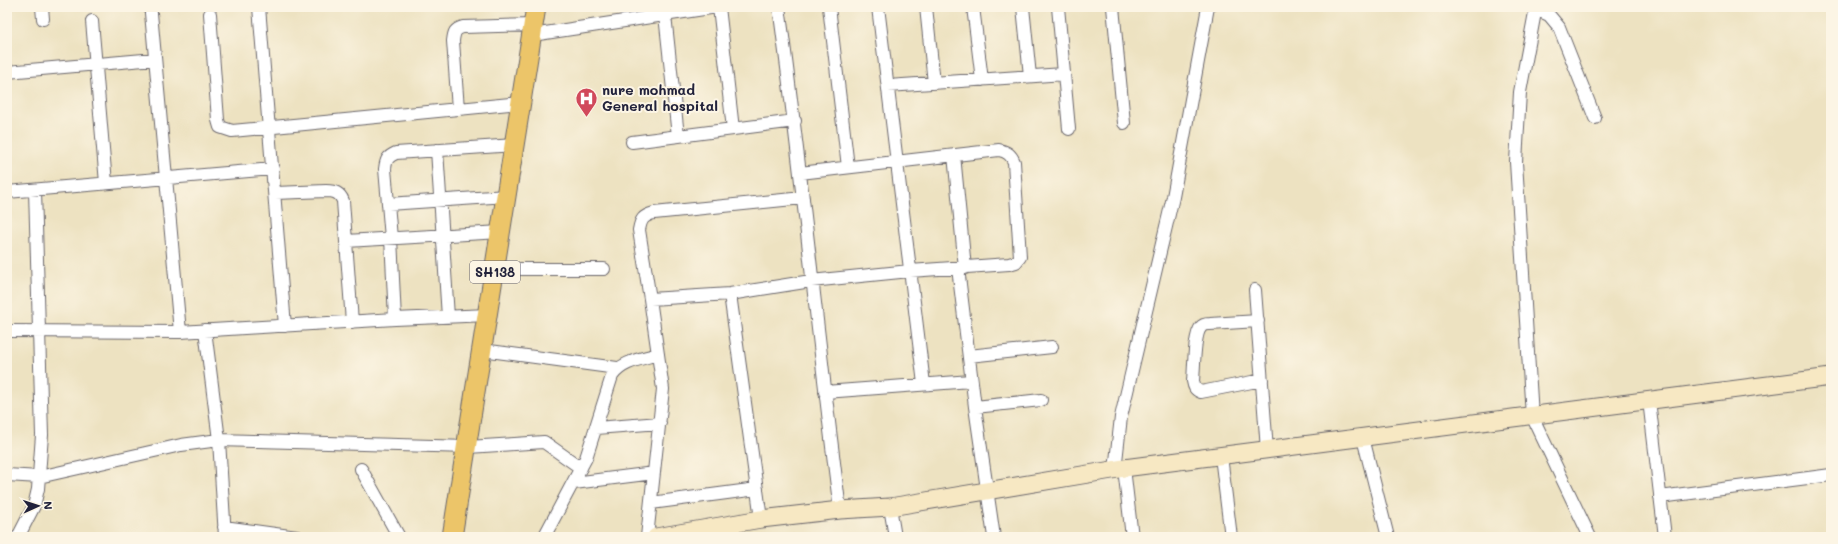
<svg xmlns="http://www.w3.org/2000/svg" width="1838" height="544" font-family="Mali,sans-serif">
<rect width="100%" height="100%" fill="#fcf5e5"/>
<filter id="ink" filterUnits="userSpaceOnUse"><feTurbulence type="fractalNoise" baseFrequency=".025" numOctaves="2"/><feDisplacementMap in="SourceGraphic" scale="8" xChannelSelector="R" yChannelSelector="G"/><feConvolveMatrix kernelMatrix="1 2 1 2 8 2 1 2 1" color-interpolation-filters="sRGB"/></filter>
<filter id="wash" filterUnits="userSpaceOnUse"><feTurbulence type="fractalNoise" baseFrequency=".012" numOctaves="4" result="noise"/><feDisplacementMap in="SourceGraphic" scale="16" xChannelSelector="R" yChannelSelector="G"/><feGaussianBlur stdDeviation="0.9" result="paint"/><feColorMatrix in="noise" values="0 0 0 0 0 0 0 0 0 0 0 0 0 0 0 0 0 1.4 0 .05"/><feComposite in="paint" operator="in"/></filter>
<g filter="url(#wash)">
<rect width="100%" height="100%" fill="#ede2c1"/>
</g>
<g filter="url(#ink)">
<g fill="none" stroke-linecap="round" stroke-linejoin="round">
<defs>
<path id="street" d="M42 7 43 19
M259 7 285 326
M719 7 733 129
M779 7C802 174 818 342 840 510
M829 7 848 167
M878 7 924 384
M926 7 934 83
M973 7 982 80
M1023 7 1030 76
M1058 7 1069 129
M1113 7 1124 123
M1536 7 1520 92 1516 162 1532 416 1590 537
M1535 9 1549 15 1559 27 1595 118
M151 13 180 332
M210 14 218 120 220 127 232 131 521 103
M665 15 678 136
M92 21 106 183
M532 35 717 7
M7 72 155 59
M888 86 1064 74
M458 109 453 41C454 32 455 29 463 27L534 25
M632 142 795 121
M437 150 448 317
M954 155 965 268
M7 192 273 169
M275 193 326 191C335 191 340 193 343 201L352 322
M388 204 507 196
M346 241 501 232
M958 268 975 407 994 537
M495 269H604
M1255 290 1267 450
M730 294 761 519
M650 299 639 230C641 219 643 216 654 213L803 198
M395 319 391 238 385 169C386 160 387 157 396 153L515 145
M1258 321 1210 324C1207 324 1203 324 1201 327 1194 334 1194 370 1193 381 1194 387 1195 390 1201 392L1262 380
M205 330 219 440 225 537
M7 331 180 332 395 319 488 315
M482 350 617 368
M969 356 1052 347
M825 392 971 381
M1649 400 1665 537
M975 407 1041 400
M596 428 660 423
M1363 438 1388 537
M1221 456 1231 537
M1124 468 1132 537
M361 469 399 537
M1115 470 1121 417 1173 197 1208 7
M7 475 39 477 181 445 219 440 468 447 544 442 581 468
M574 483 654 473
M1660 497 1831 475
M651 503 757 489
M890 507 895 537
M224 527 297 537
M18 537 34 506 38 489 42 435 35 190
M544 537 586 458 612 376C622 361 642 359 658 354
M647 537 663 389 650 299 730 294 811 281 910 271 1009 264 1016 262 1020 257 1014 162C1011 155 1008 152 999 150L800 173"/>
<path id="secondary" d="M656 537 761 519 840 510 890 507 1124 468 1831 377"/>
<path id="primary" d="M452 537 536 7"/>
</defs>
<use href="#street" stroke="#69656a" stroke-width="14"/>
<use href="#secondary" stroke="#69656a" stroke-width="19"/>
<use href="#primary" stroke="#69656a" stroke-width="21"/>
<use href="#street" stroke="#fff" stroke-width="12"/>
<use href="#secondary" stroke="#f7e8c3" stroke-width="17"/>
<use href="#primary" stroke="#ecc569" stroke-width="19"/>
</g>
</g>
<defs>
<symbol id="hospital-pin" viewBox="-11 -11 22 30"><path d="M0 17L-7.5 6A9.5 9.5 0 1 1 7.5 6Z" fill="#d1495b" stroke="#fcf5e5"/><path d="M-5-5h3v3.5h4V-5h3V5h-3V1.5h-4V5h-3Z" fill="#fff"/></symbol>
</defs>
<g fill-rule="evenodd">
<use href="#hospital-pin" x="574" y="86" width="25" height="34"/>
</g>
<g text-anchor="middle" stroke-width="4" stroke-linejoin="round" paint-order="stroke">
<rect fill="#fcf5e5" stroke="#63616e" stroke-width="1" x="470" y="261" width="50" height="22" rx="3"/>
<g font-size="13" font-weight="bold" fill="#22223b">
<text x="495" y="277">SH138</text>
</g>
<g font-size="14" font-weight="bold" fill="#22223b" stroke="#fcf5e5" text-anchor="start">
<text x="602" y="95">nure mohmad<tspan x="602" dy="16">General hospital</tspan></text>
</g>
</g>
<rect width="1838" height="544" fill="none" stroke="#fcf5e5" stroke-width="24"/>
<g transform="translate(38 506) rotate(87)" stroke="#fcf5e5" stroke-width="3" paint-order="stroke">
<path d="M0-3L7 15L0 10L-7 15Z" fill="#22223b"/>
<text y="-6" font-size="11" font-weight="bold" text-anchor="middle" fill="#22223b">N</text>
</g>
</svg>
